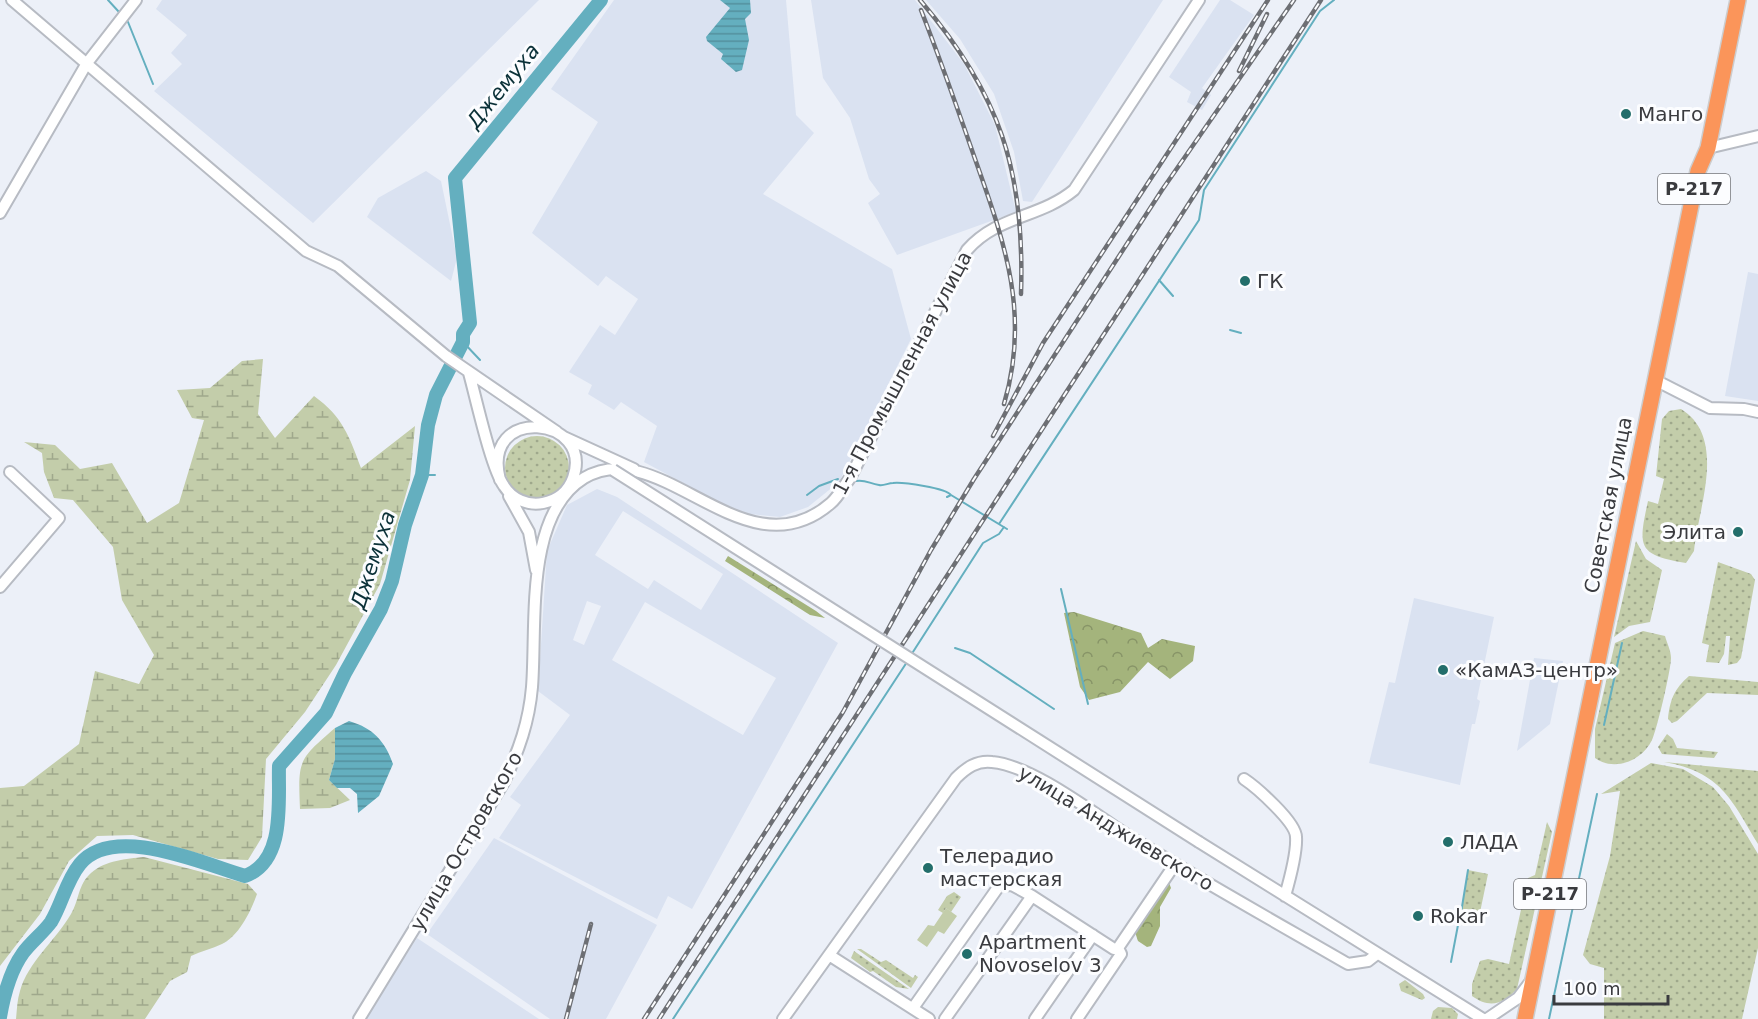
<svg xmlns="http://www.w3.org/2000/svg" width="1758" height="1019" font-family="'DejaVu Sans',sans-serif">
<defs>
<pattern id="grass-dots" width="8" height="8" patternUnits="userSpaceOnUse" patternTransform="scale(1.5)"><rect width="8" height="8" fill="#c3cdaa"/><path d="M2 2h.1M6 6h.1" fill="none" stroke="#9fa88c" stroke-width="1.8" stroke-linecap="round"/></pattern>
<pattern id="forest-crowns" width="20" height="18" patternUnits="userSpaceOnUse" patternTransform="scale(1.5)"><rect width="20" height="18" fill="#a4b47c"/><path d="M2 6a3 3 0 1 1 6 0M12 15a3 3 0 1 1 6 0" fill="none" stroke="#879467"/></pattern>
<pattern id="wetland-marsh" width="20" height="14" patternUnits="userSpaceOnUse" patternTransform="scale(1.5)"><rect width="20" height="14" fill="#c3cdaa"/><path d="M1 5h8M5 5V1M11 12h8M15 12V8" fill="none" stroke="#9fa88c"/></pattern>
<pattern id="water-rules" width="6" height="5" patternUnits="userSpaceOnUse" patternTransform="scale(1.5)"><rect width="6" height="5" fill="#64afbf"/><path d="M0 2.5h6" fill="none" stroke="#53909d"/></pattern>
</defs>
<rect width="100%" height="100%" fill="#ecf0f8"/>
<path fill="#dae2f1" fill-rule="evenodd" d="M162 0H539L313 223 154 91 182 64 171 53 187 35 156 9Z
M614 0H786L796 115 814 133 763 194 892 269 911 339 839 482 808 507 780 517 750 514 726 506 644 462 657 426 621 402 614 410 588 394 592 385 569 372 600 325 615 335 638 299 606 276 598 286 532 233 598 122 551 89Z
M811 0H915L964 64 995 125 1016 212 897 255 868 203 880 194 869 179 850 118 823 78Z
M926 0H1163L1032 202 1023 201 1014 152 994 94 960 39Z
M1220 0H1230L1254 15 1202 88 1211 95 1202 110 1187 102 1191 92 1169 77Z
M426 171 441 181 457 258 451 281 367 217 378 198Z
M1748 272 1758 274V401L1725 396Z
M597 489 617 497 838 643 692 909 668 896 657 919 499 838 521 805 510 797 570 715 538 691 547 551 567 505ZM623 511 723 574 701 610 654 580 648 589 595 555ZM587 601 601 606 584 645 573 640ZM645 602 776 678 743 735 612 660Z
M1414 598 1494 617 1477 699 1480 701 1475 724H1472L1460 785 1369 763 1389 682 1395 683Z
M1534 658 1563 661 1550 724 1517 751Z
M494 838 657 925 606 1019H550L427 934Z
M417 938 539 1019H365Z"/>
<path fill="url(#grass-dots)" d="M1681 409C1728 438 1698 508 1694 551L1686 563C1637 555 1638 547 1648 501L1658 504 1664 479 1656 476 1662 419 1669 411Z
M505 468a32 32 0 1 1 64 0a32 32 0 1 1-64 0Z
M1636 541 1646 559 1662 570 1650 622 1629 626 1614 637Z
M1718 562 1751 574 1755 580 1741 658 1737 663 1728 665 1730 636H1726L1724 654 1719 663 1706 662 1709 645 1702 643Z
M1643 631 1665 636C1667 643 1671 651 1671 658 1671 670 1657 729 1652 740 1642 761 1614 772 1595 758V729L1615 643Z
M1689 676 1758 682V695L1707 693 1677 721 1672 723 1668 719C1670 700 1674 689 1689 676Z
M1667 734 1673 739 1677 748 1718 752 1714 758 1662 754 1658 747Z
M1664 762 1758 771V844C1731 799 1721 772 1664 762Z
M1651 763 1683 769 1713 787 1729 806 1758 854V948L1742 1019H1604V968L1590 964 1583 955 1610 856 1620 791 1601 794Z
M1547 822 1552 832 1517 989C1503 1004 1490 1009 1472 996V984L1480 961 1488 959 1509 964 1528 878 1535 875Z
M1468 870 1488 874 1478 922 1474 924 1461 913Z
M954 892 961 897 951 912 946 908 943 913 938 910 947 896Z
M857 949H861L881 962 886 960 913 978 915 975 918 977 911 988Z
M854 951 909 989 896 987 873 971 870 972 851 958Z
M1405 980 1423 994 1425 998 1422 1000 1401 991 1399 984Z
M1438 1007 1452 1008 1458 1014 1457 1019H1431L1433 1011Z"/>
<path fill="url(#forest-crowns)" d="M728 556 816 611 825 618 810 615 725 561Z
M1074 612 1141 633 1148 648 1162 639 1195 646 1193 661 1170 679 1148 662 1120 692 1089 700 1080 687 1064 613Z
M1168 880 1171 888 1160 907V926L1151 946 1147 947 1138 941 1134 929Z"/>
<path fill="url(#wetland-marsh)" d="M263 359 258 414 275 438 314 396C343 417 349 436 361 468L415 426 410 480 380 584 336 665 305 712 266 759 262 837 248 860 218 859 133 835 97 836 69 861 40 914 0 966V788L24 786 79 744 95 671 139 684 154 655 122 600 113 547 73 500 54 498 44 472 42 453 24 442 55 445 80 469 112 463 147 523 179 503 204 420 192 418 177 390 210 388 242 361Z
M335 728V759L329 780 350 800 330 808 300 809C298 760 298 760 335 728Z
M144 857 248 884 257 894C251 911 239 936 222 944 212 949 201 951 191 956L187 972 170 981 145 1019H16C17 1010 17 1000 20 991 28 962 56 940 71 914 79 901 78 884 91 873 106 860 126 859 144 857Z"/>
<path fill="#c3cdaa" d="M946 908 957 916 944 934 938 931 927 947 917 940 928 925 934 926Z"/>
<path fill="url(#water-rules)" d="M720 0H750L751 13 745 19 749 40 742 70 736 72 721 59 723 54 707 41 706 37 730 8Z
M349 721C373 728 385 741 393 764L379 796 358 813 357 794 350 788H337L329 780 335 759V728Z"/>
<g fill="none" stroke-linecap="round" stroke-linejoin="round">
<path stroke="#64afbf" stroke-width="2" d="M108 0 119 12
M128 22 153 84
M1159 280 1173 296
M1230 330 1241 333
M463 342 480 360
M422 475H435
M856 481C865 479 870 484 879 485 884 486 888 483 893 483 903 482 946 488 951 495
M807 495 819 486 838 479
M947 497 951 495 1007 529
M999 524 1199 220 1204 190 1320 11 1334 0
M1061 589 1088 704
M955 648 970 653 1054 709
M911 655 983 543 999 534 1004 527
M1604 725 1622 643
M1461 913 1468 870
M1451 962 1458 925
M673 1019 907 662
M1549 1019 1597 794"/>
<path stroke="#64afbf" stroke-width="14" d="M0 1017C4 994 10 971 23 953 31 942 43 933 51 922 62 904 66 881 80 864 113 823 204 864 245 876 286 861 278 801 279 766L326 713 345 673 381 609 392 581 405 525 422 475 428 425 436 395 463 342V334L470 323 455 178 601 0"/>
<defs>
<path id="minor" d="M12 0 306 251 338 266 446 356 557 432
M1708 148 1758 136
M0 213 87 63 136 0
M469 373C476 398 491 468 504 486 512 499 528 506 543 503 558 500 568 492 573 478 595 416 480 404 500 480
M1655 380 1710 408 1744 409 1758 412
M564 437 634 469
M509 496 529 532 536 570
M0 587 59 518 10 472
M1244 779C1256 787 1296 822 1296 837 1297 851 1289 882 1285 896
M1199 842 1483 1019
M1032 896 1114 949 1118 948 1175 864
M829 955 929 1019
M913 1008 999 886 1012 885 1032 896 945 1019
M359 1019 504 782C519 750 529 722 532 687 537 625 524 515 584 478 661 432 745 578 831 503 838 497 844 486 850 478L967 250C998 215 1040 218 1074 190L1199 0
M783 1019 956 778C966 768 977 760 992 762 1035 766 1098 817 1135 840 1206 883 1277 923 1348 964L1368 961 1377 954
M1035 1019 1093 935
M1077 1019 1121 954 1118 948
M1487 1019 1518 998 1531 981"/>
<path id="highway" d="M1525 1019 1698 171 1708 148 1738 0"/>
</defs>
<use href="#minor" stroke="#b7bbc3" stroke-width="14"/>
<use href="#highway" stroke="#cccccd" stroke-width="18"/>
<use href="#minor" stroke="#fff" stroke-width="10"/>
<use href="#highway" stroke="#fb955a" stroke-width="15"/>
<defs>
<path id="rail" d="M920 0C1000 94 1025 170 1021 294
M921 10C940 59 957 107 974 156 1004 241 1031 313 1004 404
M1239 71 1267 14
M993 436 1043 343 1268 0
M566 1019 591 924
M644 1019 843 712 931 550 974 479 1162 190 1294 0
M659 1019 1321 0"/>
</defs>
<use href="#rail" stroke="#6d6f74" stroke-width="4.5"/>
<use href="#rail" stroke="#fcfdff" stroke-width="2" stroke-dasharray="7" stroke-linecap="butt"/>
<defs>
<path id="minor-bridge" d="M613 470 1199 842"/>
</defs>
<use href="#minor-bridge" stroke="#b7bbc3" stroke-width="14" stroke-linecap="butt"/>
<use href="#minor-bridge" stroke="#fff" stroke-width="10"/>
</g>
<g fill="#236e6b" stroke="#fcfdff" stroke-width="2">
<circle cx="1626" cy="114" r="6"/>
<circle cx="1245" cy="281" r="6"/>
<circle cx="1738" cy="532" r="6"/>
<circle cx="1443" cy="670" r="6"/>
<circle cx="1448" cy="842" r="6"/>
<circle cx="928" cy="868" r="6"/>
<circle cx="1418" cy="916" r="6"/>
<circle cx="967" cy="954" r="6"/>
</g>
<g text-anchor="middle" stroke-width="6" stroke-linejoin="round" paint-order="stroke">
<g fill="#fcfdff" stroke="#747579" stroke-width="1.5">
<rect x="1658" y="174" width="72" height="30" rx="4.5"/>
<rect x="1514" y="879" width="72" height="30" rx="4.5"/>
</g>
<g font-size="18" font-weight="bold" fill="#3a3b3f">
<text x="1694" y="195">Р-217</text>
<text x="1550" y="900">Р-217</text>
</g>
<g font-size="20" fill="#3a3b3f" stroke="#fcfdff" text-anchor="start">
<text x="1638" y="121">Манго</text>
<text x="1257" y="288">ГК</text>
<text x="1726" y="539" text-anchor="end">Элита</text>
<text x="1455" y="677">«КамАЗ-центр»</text>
<text x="1460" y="849">ЛАДА</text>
<text x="940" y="863">Телерадио<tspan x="940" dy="23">мастерская</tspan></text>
<text x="1430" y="923">Rokar</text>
<text x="979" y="949">Apartment<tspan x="979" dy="23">Novoselov 3</tspan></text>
</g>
<g font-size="20" fill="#3a3b3f" stroke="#fcfdff">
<text transform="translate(902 373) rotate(-62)" y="7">1-я Промышленная улица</text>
<text transform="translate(1608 505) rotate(-79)" y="7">Советская улица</text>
<text transform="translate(1116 828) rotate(31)" y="7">улица Анджиевского</text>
<text transform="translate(466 841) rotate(-60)" y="7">улица Островского</text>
</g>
<g font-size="21" font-style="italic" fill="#0b3138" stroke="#fcfdff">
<text transform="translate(503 86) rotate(-51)" y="7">Джемуха</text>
<text transform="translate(373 560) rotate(-72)" y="7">Джемуха</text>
</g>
</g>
<path d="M1554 995v9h114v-9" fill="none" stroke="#3a3b3f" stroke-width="3"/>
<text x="1563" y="995" font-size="18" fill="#3a3b3f" stroke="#fcfdff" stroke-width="4.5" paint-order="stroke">100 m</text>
</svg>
